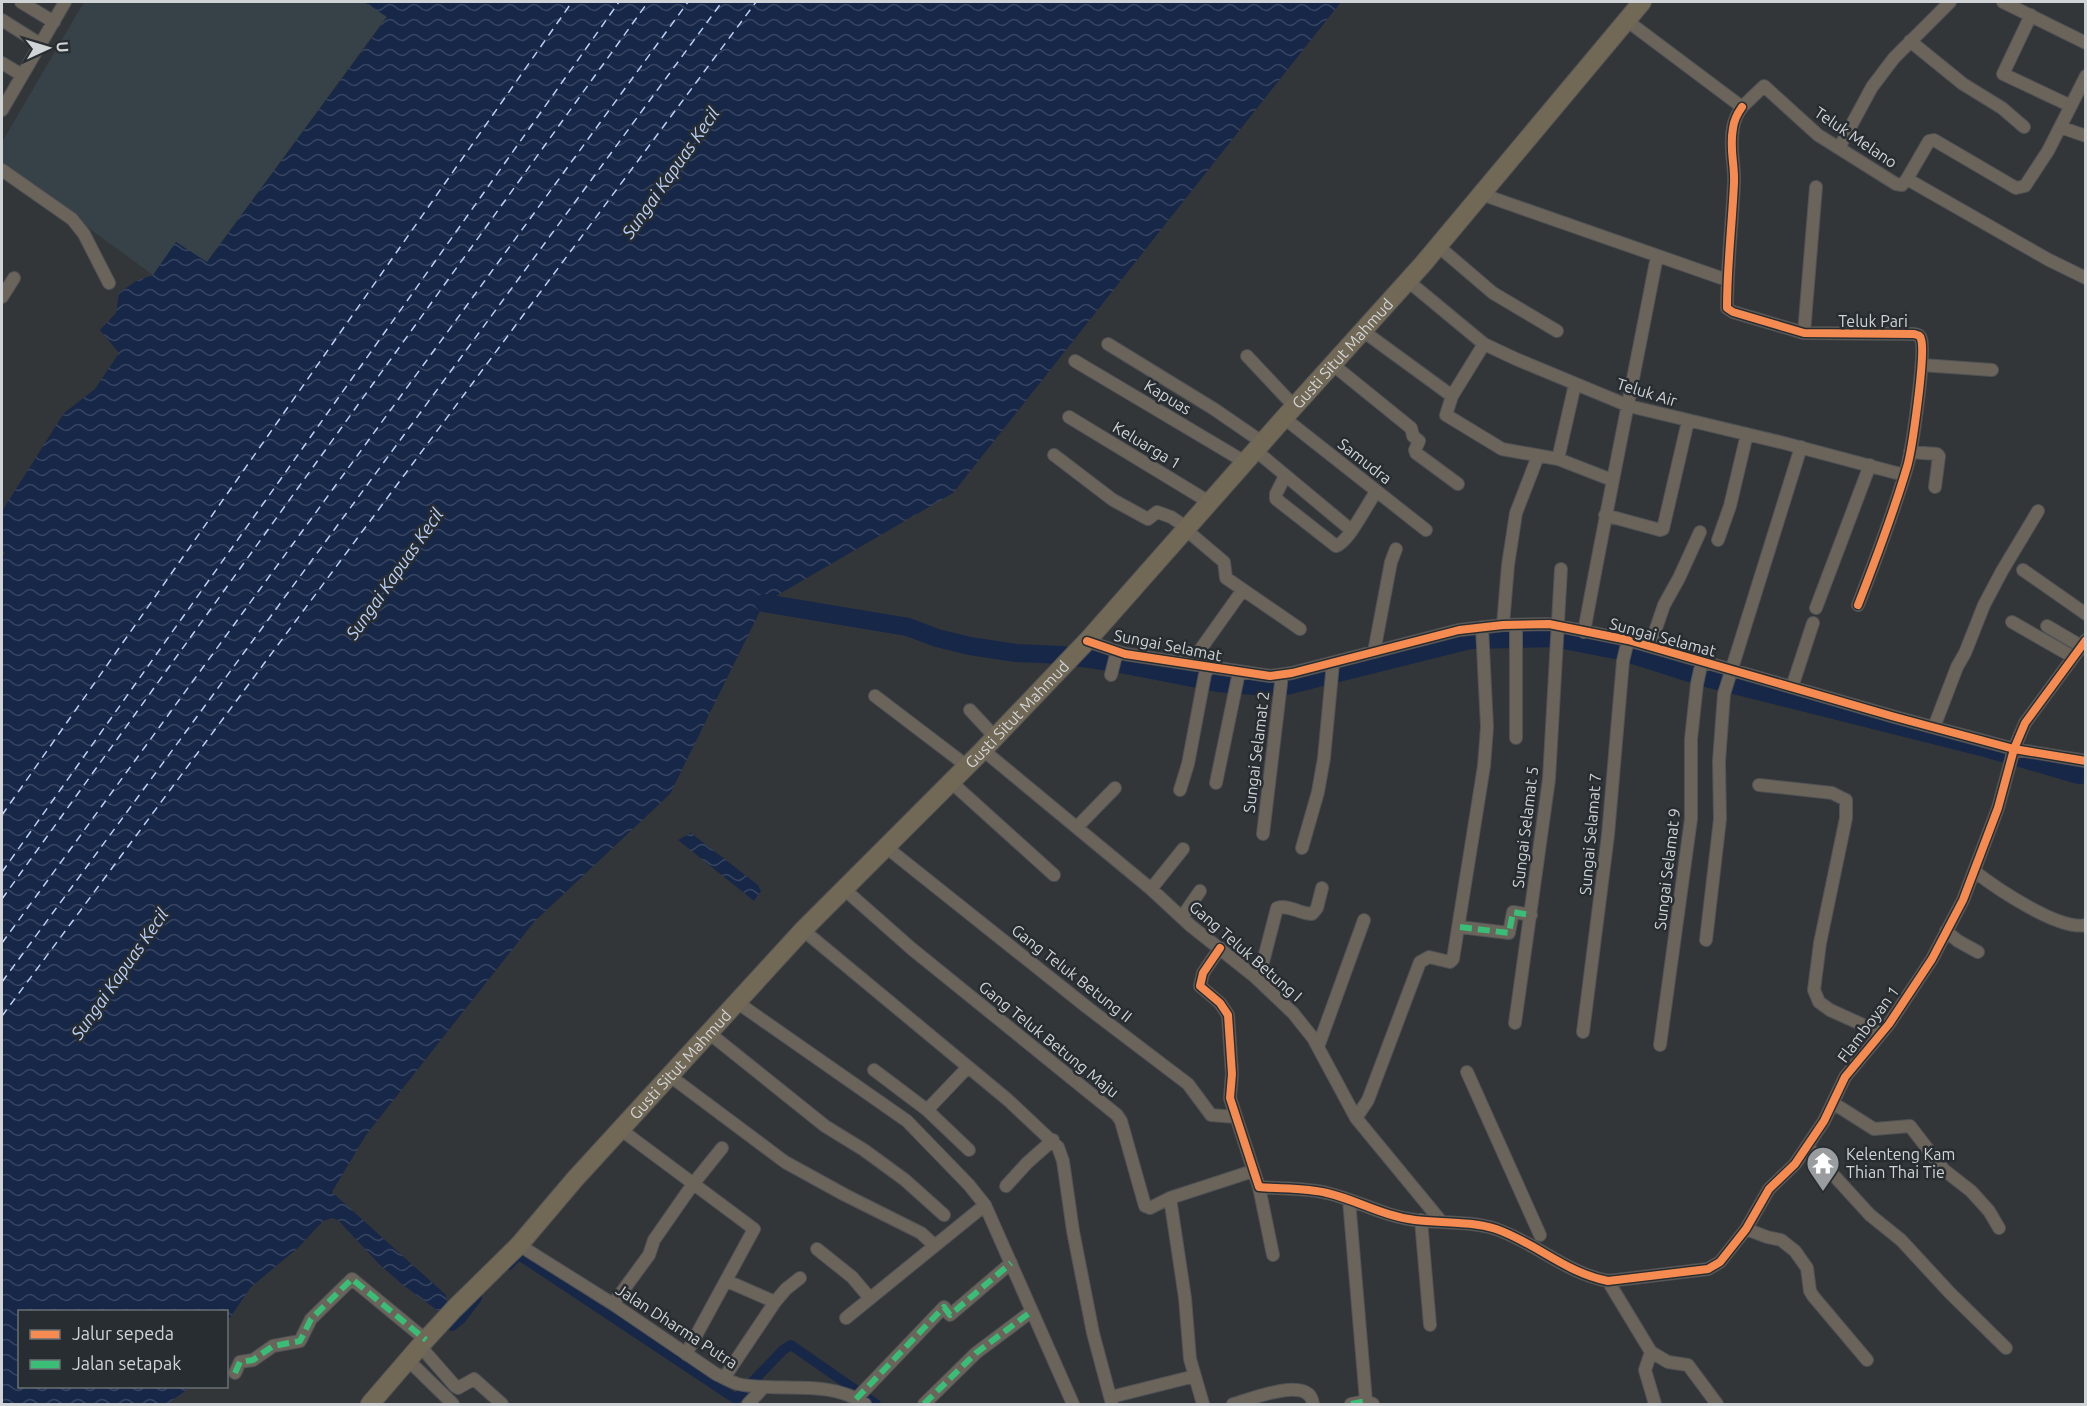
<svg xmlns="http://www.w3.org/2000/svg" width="2087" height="1406" font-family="Ubuntu,sans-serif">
<defs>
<pattern id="water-waves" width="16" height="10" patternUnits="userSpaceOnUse" patternTransform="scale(1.5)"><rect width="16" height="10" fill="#172748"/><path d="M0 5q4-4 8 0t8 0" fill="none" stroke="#384562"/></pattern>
</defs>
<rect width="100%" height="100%" fill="#333639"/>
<path fill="#374148" d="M84 2H364L387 16 206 263 176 243 153 275 2 165V142Z"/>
<path fill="url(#water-waves)" d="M364 2H1341L953 493 764 603 670 794 534 922 366 1135 332 1192 446 1295 449 1319 403 1285 379 1264 338 1220 332 1218 323 1221 299 1247 251 1287 227 1322 226 1312H20V1386L191 1387 167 1404H2V557L5 553 2 550V511L64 413 95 389 119 353 100 330 116 313 119 293 136 281 153 275 176 242 207 262 387 17Z
M691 833 758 885 761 891 754 901 678 840Z"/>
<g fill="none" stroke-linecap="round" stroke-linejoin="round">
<path stroke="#172748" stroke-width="10" d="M509 1265 516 1257H522L736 1399 783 1350 791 1345 876 1404
M449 1319 452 1326 461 1319 477 1298"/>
<path stroke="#172748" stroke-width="18" d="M764 603 908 627 937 638 970 646 1016 653 1062 655 1110 662 1218 683 1278 688 1470 640 1553 638 1620 651 1702 677 1985 748 2079 775 2086 774"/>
<path stroke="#bbd0f8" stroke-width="1.5" stroke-dasharray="8 6" stroke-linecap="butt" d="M2 815 572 2
M2 872 619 2
M2 899 648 2
M2 943 688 2
M2 982 722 2
M2 1016 756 2"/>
<defs>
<path id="minor" d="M21 2 54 22
M2003 2 2086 43
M2031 15 2003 74 2071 106
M2 20 40 44
M1626 20 1742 107 1764 86 1818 135 1896 184 1902 185 1907 179 1929 141 1934 140 2016 188 2025 186 2048 151 2086 76
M1910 41 1963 84 2002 108 2024 127
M2 63 22 75
M1742 107C1737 114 1734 120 1733 128 1729 150 1735 164 1734 183 1732 225 1727 266 1727 308L1733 312 1804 333 1914 334C1918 335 1920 335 1921 339 1926 353 1912 450 1907 467 1893 514 1876 559 1858 605
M2 110 65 2
M2060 127 2086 136
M1839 148 1872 87 1894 58 1950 2
M2 170 72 219 84 234 109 283
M1907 179 2049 260 2086 278
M1481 194 1727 280
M1438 246 1493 293 1557 331
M1408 281 1484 344 1516 359 1629 406 1784 443 1904 475
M2 297 14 278
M1363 331 1452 396
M1804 333 1816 187
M1108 344 1214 409 1262 442
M1484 344 1452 396 1446 415 1502 449 1558 459 1612 480
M1247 356 1294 406
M1075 361 1245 462
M1332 364 1411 428 1413 436 1419 441 1415 450 1416 453 1458 484
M1922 365 1992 370
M1069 417 1209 502
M1284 418 1426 530
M1255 450 1351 530
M1910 452 1937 454 1939 456 1935 487
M1054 455 1113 500 1148 519 1157 512 1171 517 1186 527
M1558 459 1575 384
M1285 476 1276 494V499L1336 546C1349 542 1367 504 1376 492
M1605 515 1660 530 1663 529 1688 421
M1185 529 1224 562 1226 578 1300 629
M1718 540 1730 506 1747 434
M2023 570 2086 614
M1816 608 1870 465
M2012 622 2073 657
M1503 625 1508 565 1516 513 1538 456
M2047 626 2081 646
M1584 632C1607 506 1633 381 1657 256
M1087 641 1125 654 1270 676 1292 673 1459 630 1503 625 1549 624 1628 640 1895 717 2014 749 2086 761
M1650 646 1664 605 1679 578 1700 532
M1374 652 1391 562 1396 549
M1190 664 1242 591
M1111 675 1115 659 1119 652
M1792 687 1813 623
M875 696 967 766
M970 710 995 737
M1934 727 1957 667 1965 653 1984 605 2002 571 2038 511
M1516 738V625
M983 750 1151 889 1191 926 1254 976 1293 1013 1313 1038 1356 1118 1440 1220
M951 782 1054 875
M1216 783 1239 672
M1759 785 1832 793 1846 800V818L1820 943 1814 990 1819 1002 1830 1010 1881 1033
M1180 790 1188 764 1205 674 1209 667
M1077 827 1115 788
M1263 834 1282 675
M886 847 1088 1008 1188 1084 1211 1115 1236 1117
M1302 848 1318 792 1324 758 1333 663
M1974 871C1996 888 2059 931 2086 925
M844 889 912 949 1117 1115 1121 1121 1145 1206 1150 1208 1170 1198 1185 1298 1190 1359 1203 1404
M1151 889 1183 849
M1182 917 1200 891
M1460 927 1509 933 1513 912 1531 915
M803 930 1008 1100 1058 1147 1063 1161 1073 1231 1093 1333 1112 1404
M1946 931 1958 941 1978 952
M1706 940 1720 819 1719 761 1724 694 1801 447
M1220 948 1203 973 1200 986 1220 1003 1228 1015 1232 1074 1230 1098 1259 1187C1281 1189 1306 1188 1327 1193 1357 1200 1383 1216 1415 1220 1441 1223 1471 1221 1496 1229 1536 1243 1566 1273 1608 1281L1708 1269 1720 1262 1746 1229 1769 1189 1795 1164 1824 1121 1845 1077 1889 1024 1932 959 1963 900 1998 808 2014 749 2025 723 2086 640
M1254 976 1263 962 1277 908C1288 904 1300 914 1312 914L1317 908 1322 888
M738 1003 907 1121 969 1185 985 1205
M1515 1023 1549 779 1561 569
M1583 1032 1608 835 1623 661 1628 640
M709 1033 825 1126 864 1150 905 1180 944 1215
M1660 1045 1691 819V739L1697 684 1702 661
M1318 1047 1364 920
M874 1070 927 1110 968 1067
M1467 1072 1540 1235
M670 1076 785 1162 845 1195 921 1233 934 1245
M1833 1103 1874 1129 1910 1126 1944 1170 1971 1191 1989 1211 1999 1228
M927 1110 969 1150
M1356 1118 1368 1100 1420 962 1429 957 1450 962 1453 959 1484 766 1487 727 1482 627
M620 1129 754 1229 686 1354
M1807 1146 1870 1215 1901 1240 1950 1293 2006 1348
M1006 1186 1027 1163 1053 1140
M1259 1187 1273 1255
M1170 1198 1253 1171
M1349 1200 1366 1401 1373 1404
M1421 1220 1430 1325
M1746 1229 1767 1237 1781 1240 1795 1251 1807 1268 1810 1291 1813 1296 1867 1360
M519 1245 613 1304 716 1374C723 1377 730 1382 738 1384 779 1393 828 1378 865 1404
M817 1249 852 1277 869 1297
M727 1281 775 1302 786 1289 800 1278
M1608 1281 1651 1352 1668 1362 1688 1365 1717 1404
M613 1304 649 1255 654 1240 693 1184 722 1148
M846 1318 985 1205 1073 1404
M420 1346 455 1386 458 1388 474 1379 502 1404
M1651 1352 1645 1370 1655 1404
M408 1360 453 1404
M235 1373 240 1362 253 1360 273 1346 300 1341 311 1319 352 1279 426 1340
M724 1378 775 1302
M1111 1397 1195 1376
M856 1399 944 1307 950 1315 1011 1263
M748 1404 763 1388
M924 1404 976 1353 1032 1311
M1233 1404C1250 1400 1310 1374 1313 1404
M1351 1404 1366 1401"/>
<g id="highway">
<path id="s1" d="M370 1404 420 1346 454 1309 519 1245 575 1179 803 930 983 750 1087 641 1284 418 1423 264 1642 2"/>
</g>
</defs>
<use href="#minor" stroke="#505255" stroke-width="14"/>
<use href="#highway" stroke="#505255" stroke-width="20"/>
<use href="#minor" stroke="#6a645b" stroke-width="12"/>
<use href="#highway" stroke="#716856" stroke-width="18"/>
<path stroke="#3abd76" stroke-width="6" stroke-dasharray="12 6" stroke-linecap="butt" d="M1460 927 1509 933 1513 912 1531 915
M235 1373 240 1362 253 1360 273 1346 300 1341 311 1319 352 1279 426 1340
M856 1399 944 1307 950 1315 1011 1263
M924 1404 976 1353 1032 1311
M1351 1404 1366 1401"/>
<defs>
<path id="cycleway" d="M1742 107C1737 114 1734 120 1733 128 1729 150 1735 164 1734 183 1732 225 1727 266 1727 308L1733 312 1804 333 1914 334C1918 335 1920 335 1921 339 1926 353 1912 450 1907 467 1893 514 1876 559 1858 605
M1087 641 1125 654 1270 676 1292 673 1459 630 1503 625 1549 624 1628 640 1895 717 2014 749 2086 761
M1220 948 1203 973 1200 986 1220 1003 1228 1015 1232 1074 1230 1098 1259 1187C1281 1189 1306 1188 1327 1193 1357 1200 1383 1216 1415 1220 1441 1223 1471 1221 1496 1229 1536 1243 1566 1273 1608 1281L1708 1269 1720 1262 1746 1229 1769 1189 1795 1164 1824 1121 1845 1077 1889 1024 1932 959 1963 900 1998 808 2014 749 2025 723 2086 640"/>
</defs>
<use href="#cycleway" stroke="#272d31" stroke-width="11"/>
<use href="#cycleway" stroke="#f68b52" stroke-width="8"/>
</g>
<defs>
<symbol id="temple-pin" viewBox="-11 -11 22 30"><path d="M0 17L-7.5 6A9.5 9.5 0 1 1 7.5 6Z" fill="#9a9da0" stroke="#272d31"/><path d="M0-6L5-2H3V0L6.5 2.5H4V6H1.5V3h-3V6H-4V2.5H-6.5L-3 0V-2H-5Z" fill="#fff"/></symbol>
</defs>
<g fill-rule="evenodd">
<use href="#temple-pin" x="1804" y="1144" width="38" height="52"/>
</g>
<g text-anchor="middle" stroke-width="5" stroke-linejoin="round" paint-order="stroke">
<g font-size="16" fill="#d1d4d7" stroke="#272d31">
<text transform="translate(1856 137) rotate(34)" y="6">Teluk Melano</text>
<text x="1873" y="327">Teluk Pari</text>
<text dy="6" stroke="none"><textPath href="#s1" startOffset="1432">Gusti Situt Mahmud</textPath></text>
<text transform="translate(1647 392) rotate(17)" y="6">Teluk Air</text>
<text transform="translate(1168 397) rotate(31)" y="6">Kapuas</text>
<text transform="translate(1147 445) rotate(31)" y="6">Keluarga 1</text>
<text transform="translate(1365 461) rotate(38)" y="6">Samudra</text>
<text transform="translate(1663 637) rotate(15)" y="6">Sungai Selamat</text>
<text transform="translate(1168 645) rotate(11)" y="6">Sungai Selamat</text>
<text dy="6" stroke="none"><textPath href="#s1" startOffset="946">Gusti Situt Mahmud</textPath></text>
<text transform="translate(1256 752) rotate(-83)" y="6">Sungai Selamat 2</text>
<text transform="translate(1525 827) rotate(-83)" y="6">Sungai Selamat 5</text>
<text transform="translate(1590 834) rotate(-85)" y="6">Sungai Selamat 7</text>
<text transform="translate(1667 869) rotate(-83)" y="6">Sungai Selamat 9</text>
<text transform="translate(1246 951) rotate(41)" y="6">Gang Teluk Betung I</text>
<text transform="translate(1072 973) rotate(38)" y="6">Gang Teluk Betung II</text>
<text transform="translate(1868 1024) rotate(-53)" y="6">Flamboyan 1</text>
<text transform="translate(1049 1039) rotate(39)" y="6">Gang Teluk Betung Maju</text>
<text dy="6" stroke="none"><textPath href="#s1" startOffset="460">Gusti Situt Mahmud</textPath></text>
<text transform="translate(677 1326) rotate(33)" y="6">Jalan Dharma Putra</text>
</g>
<g font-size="16" fill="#d1d4d7" stroke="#272d31" text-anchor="start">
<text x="1846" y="1160">Kelenteng Kam<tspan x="1846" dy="18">Thian Thai Tie</tspan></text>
</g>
<g font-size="18" font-style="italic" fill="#bbd0f8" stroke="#272d31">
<text transform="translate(671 173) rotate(-55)" y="6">Sungai Kapuas Kecil</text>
<text transform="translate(395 574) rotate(-55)" y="6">Sungai Kapuas Kecil</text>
<text transform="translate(120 974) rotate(-55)" y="6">Sungai Kapuas Kecil</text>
</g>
</g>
<rect width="2087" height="1406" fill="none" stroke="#d1d4d7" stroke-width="6"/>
<rect x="18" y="1310" width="210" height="78" fill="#272d31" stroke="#6b7073" stroke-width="1.5"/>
<rect x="30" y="1330" width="30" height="9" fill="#f68b52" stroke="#6b7073" stroke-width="1.5"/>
<text x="72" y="1340" font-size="18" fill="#d1d4d7">Jalur sepeda</text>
<rect x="30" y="1360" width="30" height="9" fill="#3abd76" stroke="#6b7073" stroke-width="1.5"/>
<text x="72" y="1370" font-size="18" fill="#d1d4d7">Jalan setapak</text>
<g transform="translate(48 48) rotate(86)" stroke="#272d31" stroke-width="4.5" paint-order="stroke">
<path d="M0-4.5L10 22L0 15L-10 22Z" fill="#d1d4d7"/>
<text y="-9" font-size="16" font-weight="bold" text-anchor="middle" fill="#d1d4d7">U</text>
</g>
</svg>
